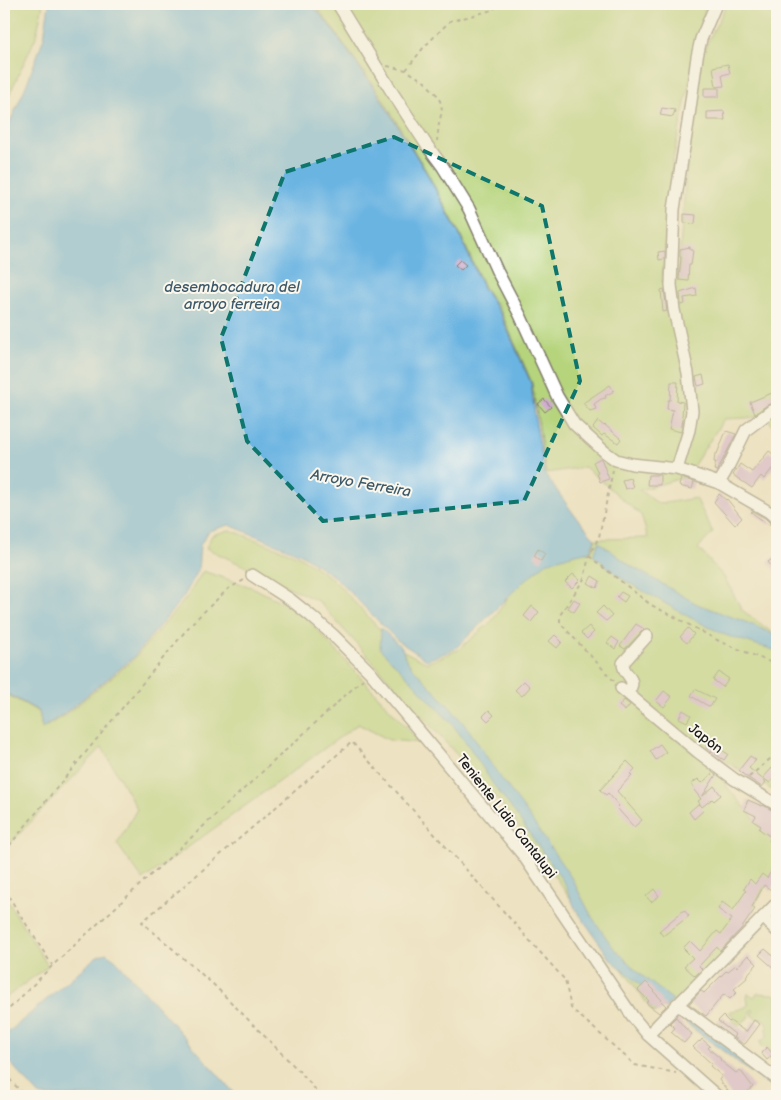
<svg xmlns="http://www.w3.org/2000/svg" width="781" height="1100" font-family="'Balsamiq Sans',sans-serif">
<rect width="100%" height="100%" fill="#fbf7ec"/>
<filter id="ink" filterUnits="userSpaceOnUse"><feTurbulence type="fractalNoise" baseFrequency=".02" numOctaves="2"/><feDisplacementMap in="SourceGraphic" scale="10" xChannelSelector="R" yChannelSelector="G"/><feConvolveMatrix kernelMatrix="1 2 1 2 8 2 1 2 1" color-interpolation-filters="sRGB"/></filter>
<filter id="wash" filterUnits="userSpaceOnUse"><feTurbulence type="fractalNoise" baseFrequency=".0096" numOctaves="4" result="noise"/><feDisplacementMap in="SourceGraphic" scale="20" xChannelSelector="R" yChannelSelector="G"/><feGaussianBlur stdDeviation="1.12" result="paint"/><feColorMatrix in="noise" values="0 0 0 0 0 0 0 0 0 0 0 0 0 0 0 0 0 1.4 0 .05"/><feComposite in="paint" operator="in"/></filter>
<g filter="url(#wash)">
<rect width="100%" height="100%" fill="#ede2c1"/>
<path fill="#b5d47b" stroke="#68784c" d="M4 4H43L36 37 4 106Z
M314 4H706L672 164 662 282 678 275 686 174 702 53 727 4H777V437L768 417 724 419 686 477 639 490 659 504 696 498 713 533 698 548 724 577 742 610 777 636V793L719 757 727 787 777 845V864L761 894 706 983 654 1013 504 807 318 601 206 548 212 535 230 530 299 556 334 580 396 647 427 663 458 650 492 621 519 581 541 560 570 552H591L596 539 648 538 641 515 585 467 546 473 532 383 501 312 484 287 461 236 427 172 379 93 331 26Z
M203 571 254 588 301 612 421 743 389 740 358 724 143 880 117 844 137 809 102 747 4 850V693L39 712 42 729 66 714 133 660 187 597Z
M4 895 48 966 4 999Z
M758 993 772 994 777 995V1056L773 1060 770 1061 769 1058 773 1054 767 1048 762 1047 760 1042 767 1037C766 1031 768 1025 765 1020L762 1019H757L752 1015 754 1010H751L748 1018 739 1025 732 1021 734 1016 729 1013 730 1011C734 1011 746 1008 748 1005L747 994H749L754 997Z"/>
<path fill="#6ab4e2" stroke="#43687f" d="M49 4H312L330 26 378 94 426 172 460 236 483 288 500 313 531 383 536 424 545 474 573 513 595 539 590 551 571 555 546 563 522 583 455 649 427 660 398 641 336 578 301 554 229 525 209 531 200 545 198 571 184 596 133 658 65 713 42 728 39 711 4 692V135L26 86 44 37Z
M599 542 631 566 697 604 756 626 777 636V651L725 635 689 617 624 580 593 555Z
M381 628 402 648 405 657 410 665 450 707 469 730 498 774 525 810 572 879 592 917 612 946 640 974 673 1000 665 1009 626 972 611 960 575 908 565 884 515 813 493 784 468 745 452 724 399 668 380 649Z
M106 953 115 959 237 1096H40L4 1056V1036L97 956Z
M679 1008 777 1083V1092L686 1023 674 1012Z"/>
<g id="blocks">
<path fill="#d0aad0" d="M728 64 730 73 722 75 724 86 716 87 713 67Z
M704 88H719V97H704Z
M662 108 675 110 673 117 660 115Z
M724 111 725 120H707V112Z
M684 214 696 215 695 224 684 223Z
M690 247V250H693L691 265H689L688 281 679 280 681 257H680V249Z
M665 251V259L659 260 658 252Z
M460 260 466 265 461 270 455 265Z
M696 288 697 296 684 298 685 304 681 305 680 293Z
M664 289 667 311 663 312 661 290Z
M703 375 705 384 698 386 696 377Z
M671 382H678L677 401 683 402 682 417 683 418 681 432 669 429 673 410 667 409 668 400H670Z
M610 385 614 391 605 396 606 398 601 399 594 404 596 409 590 411 583 403Z
M772 393 776 403 767 405 755 414 750 402Z
M544 399 551 407 545 412 538 404Z
M598 421 604 426 605 425 621 439 618 443 604 434 602 436 593 428Z
M726 431 736 434 718 469V471L714 470 716 462H714L715 454H717Z
M769 451 777 457V463L773 470 772 469 764 479 761 476 752 488 733 475 740 464 752 472Z
M601 458 609 479 600 482 597 473H598L593 462Z
M648 475H660V485H647Z
M630 478 633 487 625 489 622 480Z
M681 478 694 482 692 489 679 486Z
M719 494 726 500 727 499 742 518 735 525 714 502Z
M752 511 765 518 770 523 769 525 751 512Z
M538 549 545 554 541 561 534 556Z
M777 555V573L768 562Z
M573 574 580 580 572 588 565 582Z
M592 576 600 581 597 588 588 583Z
M621 592 628 596 624 602 617 597Z
M574 599 580 603 574 612 568 608Z
M532 606 539 612 531 622 524 616Z
M603 606 612 616 606 621 596 613Z
M636 624 644 629 625 649 620 646Z
M589 626 594 632 587 639 581 633Z
M688 628 694 634 687 643 680 637Z
M555 635 562 642 557 648 549 641Z
M612 637 619 642 615 649 607 643Z
M719 672 729 679 723 687 713 680Z
M524 681 530 687 522 696 515 690Z
M695 689 715 699 710 707 691 696Z
M664 691 672 697 664 707 656 701Z
M624 700 630 705 625 711 619 706Z
M489 710 494 715 488 721 483 716Z
M683 710 691 715 687 722 679 718Z
M709 742 728 754 724 760 706 748Z
M660 744 666 752 656 760 650 751Z
M750 756 756 760 749 768 766 782 762 787 744 775 739 770Z
M627 761 635 769 630 774 632 775 617 791 642 820 634 827 617 808 619 806 608 793 606 795 600 790Z
M772 768 777 772V774L770 783 763 778Z
M713 773 716 775 702 797 714 786 721 795 714 801 712 799 702 807 698 801 701 799 694 790 695 789 691 784 698 779 702 783Z
M748 800 762 806 763 805 777 813V844L769 841 771 837 759 829 761 826 753 821 756 816 744 810Z
M698 804 704 810 694 819 689 812Z
M772 870 777 873V881L771 890 764 885 752 907 755 909 741 929 720 951 717 947 699 966 702 969 695 976 684 966 693 958 683 948 690 941 700 951 717 931 721 934 732 919 718 909 722 902 733 910 746 891 744 889 750 879 755 884 762 874 767 878Z
M654 889 659 896 651 902 646 896Z
M684 910 689 916 663 936 659 931Z
M765 949 777 959V971L759 955Z
M748 955 757 964 746 976 747 978 734 989 737 992 730 999 724 994 706 1016 689 1004 701 991 704 993 726 971 727 972 736 965 737 967Z
M646 982 655 991 654 992 662 1000 661 1001 666 1006 659 1013 646 1003 649 1001 638 990Z
M723 1016 729 1022 730 1021 746 1032 754 1020 760 1024 745 1044H743L734 1037 736 1035 718 1021Z
M676 1017 684 1027 692 1034 684 1043 671 1032 675 1028 670 1023Z
M702 1039 710 1046 708 1048 721 1059 720 1060 736 1073 740 1070 753 1087 743 1096H732L719 1080 722 1076 710 1066 712 1064 693 1047 699 1041 700 1042Z
M767 1047 773 1054 767 1060 761 1053Z"/>
</g>
</g>
<g filter="url(#ink)">
<use href="#blocks" fill-opacity="0" stroke="#847f6e" stroke-width="1"/>
<g fill="none" stroke-linecap="round" stroke-linejoin="round">
<defs>
<path id="minor" d="M338 4 392 92 426 144 443 167 469 209 497 271 520 315 557 396 574 424 605 452 616 460 632 464 677 469 719 483
M777 410 771 411 746 430 725 473 719 483 769 512 777 519
M677 469 689 430 692 411 688 373 674 310 671 285 674 209 688 123 697 57 701 39 716 4
M252 575 291 600 311 616 333 635 370 672 523 855 633 1017 648 1035 717 1096
M621 688 698 752 734 779 777 805
M627 693C640 678 623 677 623 663L647 636
M763 917 777 931
M677 1004 777 1079
M648 1035 777 903"/>
</defs>
<use href="#minor" stroke="#847f6e" stroke-width="14"/>
<path stroke="#847f6e" stroke-width="2" stroke-dasharray="4 4" stroke-linecap="butt" d="M387 66 406 70 425 82 437 95 441 103 442 111 439 123 437 141
M406 70 424 47 450 21 467 17 492 10 501 4
M613 470 599 537 589 556 584 579 560 615V623L615 682
M589 556 651 605 671 615 719 641 777 665
M749 777 777 753
M4 852 192 623 228 589 244 580
M4 889 52 965
M4 1014 53 965 363 679
M4 1073 25 1096
M321 1096 304 1076 214 985 142 922 352 742 565 980 571 1008 635 1065 676 1073"/>
<use href="#minor" stroke="#fff" stroke-width="11"/>
</g>
</g>
<path d="M0 0H781V1100H0ZM394 137 542 206 580 381 524 501 323 521 247 441 221 338 285 172Z" fill="#ede2c1" fill-opacity=".55" fill-rule="evenodd"/>
<path fill="none" stroke="#0f766e" stroke-width="4" stroke-dasharray="10 6" stroke-linejoin="round" d="M394 137 542 206 580 381 524 501 323 521 247 441 221 338 285 172Z"/>
<g text-anchor="middle" stroke-width="4" stroke-linejoin="round" paint-order="stroke">
<g font-size="14" fill="#1c1c1c" stroke="#fbf7ec">
<text transform="translate(706 738) rotate(38)" y="5">Japón</text>
<text transform="translate(507 816) rotate(52)" y="5">Teniente Lidio Cantalupi</text>
</g>
<g font-size="15" font-style="italic" fill="#3b596b" stroke="#fbf7ec">
<text x="232" y="292">desembocadura del<tspan x="232" dy="17">arroyo ferreira</tspan></text>
<text transform="translate(361 483) rotate(10)" y="5">Arroyo Ferreira</text>
</g>
</g>
<rect width="781" height="1100" fill="none" stroke="#fbf7ec" stroke-width="20"/>
</svg>
